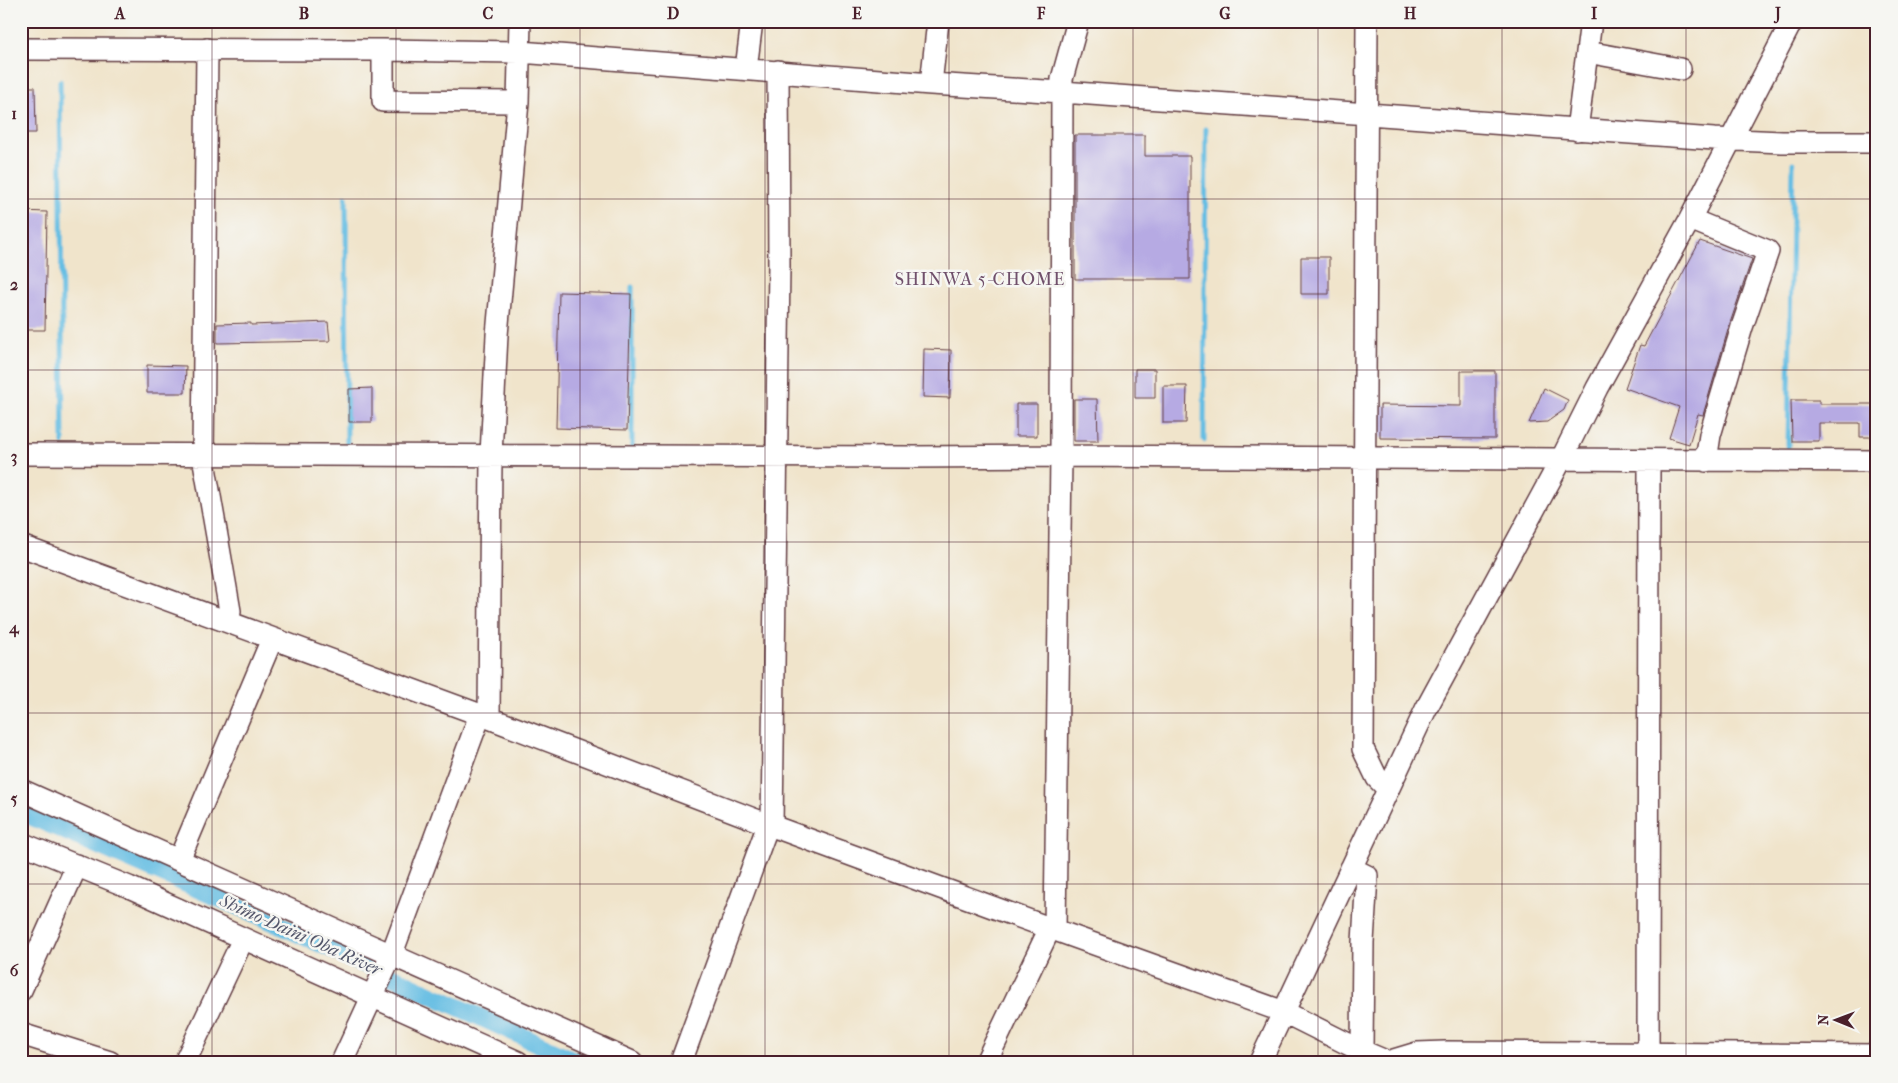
<svg xmlns="http://www.w3.org/2000/svg" width="1898" height="1083" font-family="'IM FELL French Canon',serif">
<rect width="100%" height="100%" fill="#f6f6f2"/>
<filter id="ink" filterUnits="userSpaceOnUse"><feTurbulence type="fractalNoise" baseFrequency=".02" numOctaves="2"/><feDisplacementMap in="SourceGraphic" scale="10" xChannelSelector="R" yChannelSelector="G"/><feConvolveMatrix kernelMatrix="1 2 1 2 8 2 1 2 1" color-interpolation-filters="sRGB"/></filter>
<filter id="wash" filterUnits="userSpaceOnUse"><feTurbulence type="fractalNoise" baseFrequency=".0096" numOctaves="4" result="noise"/><feDisplacementMap in="SourceGraphic" scale="20" xChannelSelector="R" yChannelSelector="G"/><feGaussianBlur stdDeviation="1.12" result="paint"/><feColorMatrix in="noise" values="0 0 0 0 0 0 0 0 0 0 0 0 0 0 0 0 0 1.4 0 .05"/><feComposite in="paint" operator="in"/></filter>
<g filter="url(#wash)">
<rect width="100%" height="100%" fill="#f0e4cb"/>
<g fill="none" stroke-linecap="round" stroke-linejoin="round">
<path stroke="#66bee3" stroke-width="5" d="M60 81 63 443
M346 197 347 443
M632 287V449
M1204 440 1206 129
M1788 447 1793 163"/>
<path stroke="#66bee3" stroke-width="18" d="M21 812 262 917 578 1062"/>
</g>
<g id="blocks">
<path fill="#b6aae3" d="M21 87H35L36 133H21Z
M1075 135H1145V156H1190V279H1075Z
M21 211 47 212 45 330H21Z
M1700 241 1752 259 1730 323 1703 415 1698 414 1689 444 1669 438 1679 407 1625 388 1640 345 1644 346Z
M1301 257H1329V294H1301Z
M559 292 631 294 627 430 556 428Z
M328 322 330 341 217 343V324L251 323V325Z
M924 349 951 350 950 398 923 397Z
M147 365 186 366 185 393H147Z
M1135 369H1155V398H1135Z
M1461 371H1495V439L1380 438V405L1461 406Z
M1163 386H1187L1186 423H1163Z
M372 388V422H349V389Z
M1544 388 1568 400 1564 410 1547 422 1529 423Z
M1074 399H1097L1098 441H1074Z
M1791 400H1819V404H1877V437H1860V423H1819V441H1792Z
M1016 404H1037V436H1016Z"/>
</g>
</g>
<g filter="url(#ink)">
<use href="#blocks" fill-opacity="0" stroke="#633d43" stroke-width="1"/>
<g fill="none" stroke-linecap="round" stroke-linejoin="round">
<defs>
<path id="minor" d="M1367 21 1363 749 1377 778 1388 789
M21 49 383 50 520 52 931 84 1062 92 1714 139 1782 142H1877
M207 49 203 456 230 611 229 622
M383 50V101L518 102
M1587 52 1680 69
M746 69 752 21
M931 84 938 21
M1577 130 1591 21
M1690 219 1768 251 1742 327 1710 435 1706 461
M21 454 912 457 1061 456 1877 461
M21 546 489 718 772 826 1055 930 1284 1012 1362 1051 1388 1062
M489 718 491 455 497 335 518 102 520 21
M21 790 632 1062
M772 826 779 265 778 71
M21 843 129 887 518 1062
M179 860 272 639
M1351 868 1367 876 1363 942 1362 1051
M1055 930 1061 456 1062 79 1078 21
M21 990 77 865
M21 1034 110 1062
M185 1062 243 939
M342 1062 391 956 480 715
M681 1062 768 825
M986 1062 1050 928
M1260 1062 1426 709 1561 460 1597 388 1690 219 1792 21
M1387 1062 1417 1053 1445 1052 1877 1055
M1648 1062 1649 461"/>
</defs>
<use href="#minor" stroke="#633d43" stroke-width="24"/>
<use href="#minor" stroke="#fff" stroke-width="21"/>
</g>
</g>
<path fill="none" stroke="#4a1f2b" stroke-width="1" stroke-opacity="0.55" d="M212 21V1062M396 21V1062M580 21V1062M765 21V1062M949 21V1062M1133 21V1062M1318 21V1062M1502 21V1062M1686 21V1062M21 199H1877M21 370H1877M21 542H1877M21 713H1877M21 884H1877"/>
<g text-anchor="middle" stroke-width="5" stroke-linejoin="round" paint-order="stroke">
<g font-size="18" letter-spacing="1" fill="#70506b" stroke="#f6f6f2">
<text x="980" y="285">SHINWA 5-CHOME</text>
</g>
<g font-size="18" font-style="italic" fill="#54576b" stroke="#f6f6f2">
<text transform="translate(301 935) rotate(24)" y="6">Shimo-Daini Oba River</text>
</g>
</g>
<rect width="1898" height="1083" fill="none" stroke="#f6f6f2" stroke-width="55"/>
<g transform="translate(1836 1020) rotate(271)" stroke="#f6f6f2" stroke-width="4" paint-order="stroke">
<path d="M0-4L9 19L0 12L-9 19Z" fill="#4a1f2b"/>
<text y="-8" font-size="14" font-weight="bold" text-anchor="middle" fill="#4a1f2b">N</text>
</g>
<rect x="28" y="28" width="1842" height="1028" fill="none" stroke="#4a1f2b" stroke-width="2"/>
<g font-size="16" text-anchor="middle" font-weight="bold" fill="#4a1f2b">
<text x="120" y="19">A</text>
<text x="304" y="19">B</text>
<text x="488" y="19">C</text>
<text x="673" y="19">D</text>
<text x="857" y="19">E</text>
<text x="1041" y="19">F</text>
<text x="1225" y="19">G</text>
<text x="1410" y="19">H</text>
<text x="1594" y="19">I</text>
<text x="1778" y="19">J</text>
<text x="14" y="119">1</text>
<text x="14" y="290">2</text>
<text x="14" y="462">3</text>
<text x="14" y="633">4</text>
<text x="14" y="804">5</text>
<text x="14" y="976">6</text>
</g>
</svg>
